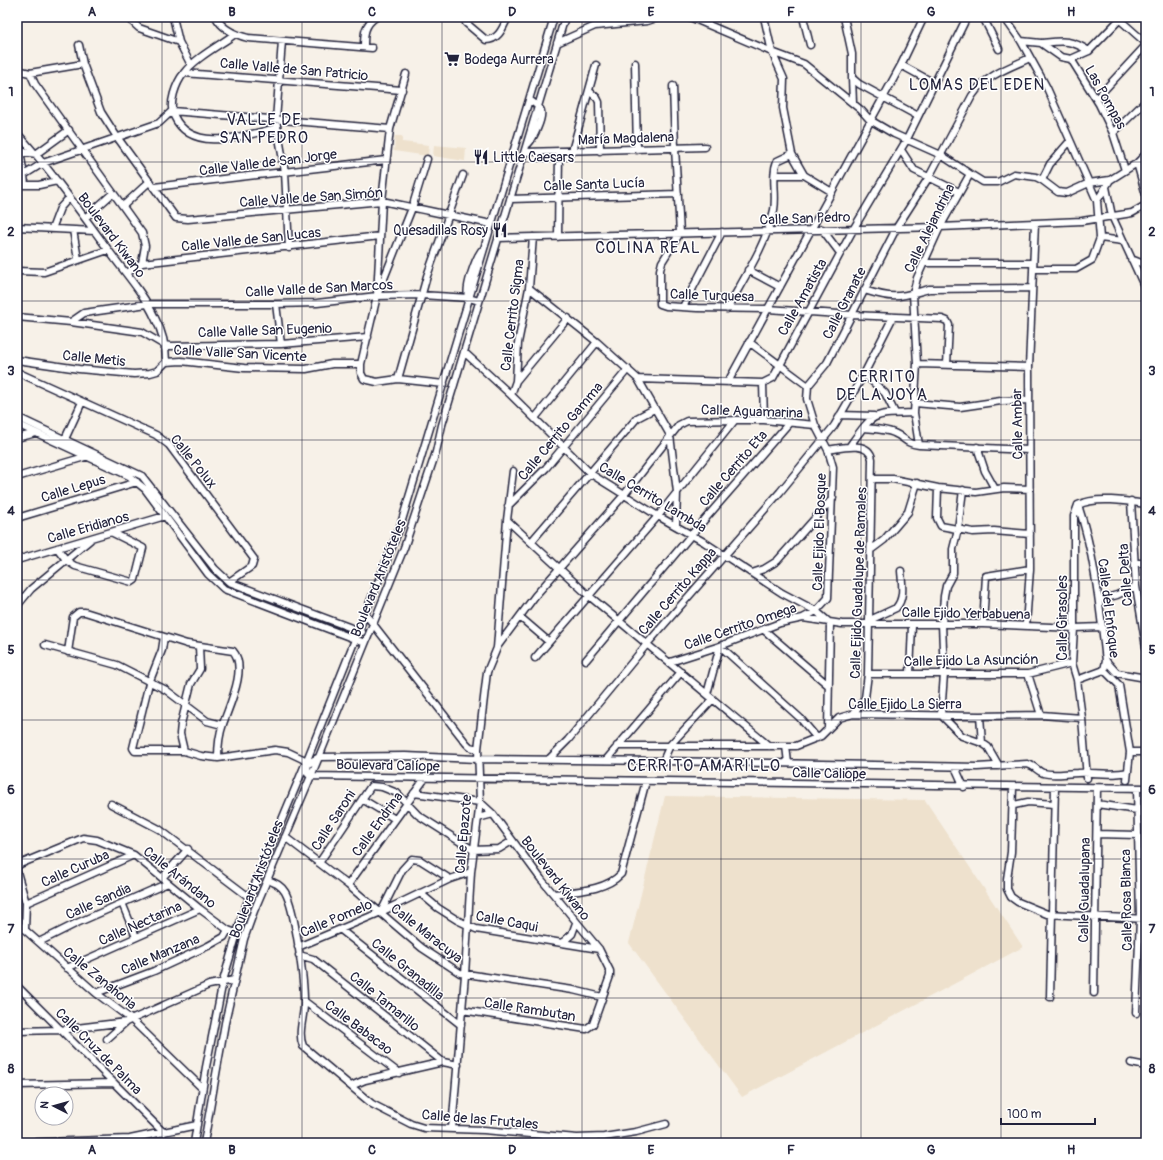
<svg xmlns="http://www.w3.org/2000/svg" width="1163" height="1160" font-family="Pangolin,sans-serif">
<rect width="100%" height="100%" fill="#f7f1e8"/>
<filter id="ink" filterUnits="userSpaceOnUse"><feTurbulence type="fractalNoise" baseFrequency=".025" numOctaves="2"/><feDisplacementMap in="SourceGraphic" scale="8" xChannelSelector="R" yChannelSelector="G"/><feConvolveMatrix kernelMatrix="1 2 1 2 8 2 1 2 1" color-interpolation-filters="sRGB"/></filter>
<g filter="url(#ink)">
<path fill="#eee1cd" d="M395 136H402V142L429 145 428 156 394 151Z
M434 145 466 148 465 161 433 156Z
M665 796 925 800 1023 947 742 1097 629 943Z"/>
<g fill="none" stroke-linecap="round" stroke-linejoin="round">
<defs>
<path id="minor" d="M127 17 139 28 179 42
M173 17 179 42 191 65
M216 17C222 29 236 35 248 38L372 48
M464 17 466 23 486 40C499 40 503 27 508 17
M690 17 772 52 804 64 861 110 870 120 894 134 941 155 970 174 983 182H998L1014 174 1036 177 1042 180 1050 164 1070 141
M764 17 772 52 784 79 783 108 792 154 804 175
M803 17 810 45
M844 17 852 54V78L859 84 918 116
M983 17 999 49
M1004 17 1021 41 1047 88 1097 201 1100 238 1092 260 1076 269H1033
M1120 20 1146 43
M706 24 710 17
M235 34C220 45 195 58 184 73 176 83 168 104 174 116 192 155 246 135 277 128
M282 41 276 120 285 172 289 248
M1021 41 1041 43 1061 57 1071 59 1089 51 1122 17
M557 43 595 26 647 21 660 17
M1042 43C1063 41 1070 39 1089 51
M79 45 83 64 101 112 117 137 176 218 188 219 382 201 491 224
M364 47C364 34 364 25 376 17
M1071 59 1099 104 1113 133 1125 170
M635 63 637 150
M901 65 934 83
M17 70 30 73 83 64
M30 73 35 84 142 233 145 246 142 263
M184 73 402 90
M406 74 390 129 382 201 377 296 361 364V373L364 379 377 382 398 379 444 384
M852 78 853 103
M673 86 675 148 680 233 662 262 660 270V304L666 306 697 308 768 309 852 315 942 319 947 321 949 325 947 365
M589 91 597 98 599 102 600 151
M1096 99 1146 45
M172 111 390 129
M17 133C50 169 78 209 107 248 123 271 143 292 155 318 162 331 166 348 166 362
M1113 133 1146 101
M528 144C533 139 543 119 541 111 540 106 533 103 530 100
M901 150 914 170 959 192
M17 151 36 154 69 130
M572 151 596 65
M20 152 24 175
M525 152 705 147
M1137 163 1146 195
M970 174 940 227 917 278 913 294 917 364 914 413 919 445 1029 450
M775 175H804L832 192
M1042 180 1058 192 1067 193 1089 183 1110 180
M17 185H25L24 175 43 163 159 123 172 111
M25 185H39L57 181
M154 187 386 160
M1106 187 1112 216 1146 290
M510 199 678 194
M1097 201 1110 180 1137 163 1146 154
M123 206 149 182
M85 218 113 193
M17 227 94 231
M52 229 60 208 69 198
M822 229 840 253
M73 230 78 259
M558 237 559 152
M498 238 940 227 1082 221 1132 213 1146 205
M1100 238 1123 241
M1131 259 1146 265
M924 263H1033
M748 270 780 287
M17 271 44 272 108 250
M127 273 142 263 380 236
M529 288 597 342 638 379 670 435 677 492 676 526
M864 290C896 300 899 297 929 289L1032 288
M379 291 412 208 427 159
M479 301 469 298C463 291 476 258 481 251
M276 304 281 344
M683 307 722 232
M727 309C744 278 766 245 774 210 777 194 771 176 777 161L792 154
M17 317 71 322 84 313 147 304H276L317 303 377 296 421 295 469 298
M71 322 142 332 164 345 171 346 281 344 368 337
M749 342 808 386
M464 352 511 395 591 474 658 516 704 542 782 593 816 611 830 623
M17 360 79 369 134 374 150 373 157 371 166 362
M166 362 181 361 244 368 306 369 332 364H361
M917 364 1029 367
M17 372 156 435 169 445 254 559 252 566 229 582
M864 374 885 393 895 413
M398 379 427 276 463 175
M638 379 763 383 773 378 854 228 907 139 967 17
M516 381 568 318
M728 382 901 65 924 17
M763 383 764 420
M511 395 516 381 518 343 529 288 533 237
M915 403 960 407 1001 401 1029 400
M840 415 874 416
M17 417 142 476 215 569 229 582 362 632
M535 418 597 342
M17 424 129 476 145 489 208 574 224 589 365 643
M863 428C873 429 885 429 894 433 906 438 904 443 919 445
M17 438 36 433
M65 439 82 402
M849 447C874 412 871 414 914 413
M977 447 985 471 995 489
M828 450C841 448 869 440 872 459L868 674 865 698 853 714
M17 477 88 456
M873 479H893L938 488 976 492 1004 488 1030 489
M938 488 937 518 941 526 973 532 994 531 1030 534
M963 490 958 529 953 549V573L946 586 944 596 942 624 944 674 941 715 962 736 982 743 988 747 999 766
M1131 501 1136 586 1146 647
M1078 505C1095 555 1100 609 1106 661L1104 670 1119 685 1130 752 1127 780
M1078 505 1074 516V628L1072 663 1077 680 1082 718 1087 778
M1078 505C1095 496 1127 501 1146 504
M508 506 546 468 628 369
M17 518 137 482
M507 520 588 595 769 746
M531 542 637 418 654 409
M57 548 67 561 75 566 132 582 135 580 143 548 113 533
M872 549 884 540 908 512 917 483
M17 560 165 516
M1136 563H1146
M752 573 764 569 777 561 833 498
M1099 600 1117 595 1136 586
M17 606 31 589 90 540
M366 615 466 743 470 747 478 749
M520 617 548 641
M803 618 842 624H983L1074 628 1102 627
M870 620 896 608C905 598 902 584 901 571
M983 624 986 576 1030 569
M1026 625 1030 569 1029 367 1035 223
M764 630 828 685
M164 637 162 650 149 683 133 748 135 751H184L201 756 218 758 275 750 288 752 307 761
M45 645 117 665 166 690 207 721 222 725
M497 647 535 596 624 495 679 425 687 421 735 420H764L815 425
M68 652 73 617 79 612H85L187 644 233 651C248 668 229 706 223 724 219 735 218 746 218 758
M535 658 658 516 735 420
M586 660 692 534 789 423
M1106 661 1117 673 1146 678
M670 662 720 646 780 623 803 618 816 611 828 598 833 467 828 450 815 425 807 399 808 386 827 363 897 227 929 177 972 96C986 75 1008 68 1030 58
M868 674H1028L1072 663
M910 674 912 625
M1028 674 1041 715
M1077 680 1104 670
M707 694 720 646 800 718 817 738
M980 716 982 743
M828 729 830 623
M617 746H796L821 736 839 718 853 714 980 716 1041 715 1082 718
M786 746 788 763
M184 751 180 734 181 724 191 684 200 669 199 646
M1130 752H1146
M549 759 568 740 647 644 780 492 834 426 864 374 893 317
M606 760 681 672
M663 761 670 745 713 699
M307 764 308 774 311 776 1146 788
M306 767 312 761 319 757 405 756 478 759 663 761 977 767 1027 764C1034 765 1037 771 1043 773 1054 776 1066 773 1078 773 1094 772 1111 776 1128 772
M955 767 964 787
M1013 787 1011 852 1007 879V889L1011 897 1018 902 1047 914 1146 919
M414 793 480 802 493 814 541 879 599 949 610 971V976L593 1024 586 1029 462 1010
M362 799 395 819
M111 804 159 829 249 897
M1097 804 1137 810
M1014 805 1028 802 1054 804
M478 818 493 814
M1097 834 1137 835
M285 837 348 885 422 948 460 973 573 990 602 997
M319 863 371 786 382 787 397 793 418 815 473 850 499 849 512 841
M17 867 20 864 83 838 97 840 134 855 200 909 228 930 236 933
M17 872 26 903 25 930 96 993 132 1020 202 1088
M162 878 188 849
M268 880C275 883 281 885 285 892 295 909 304 979 304 1001 305 1015 297 1032 303 1046L372 1104 411 1124 424 1128 484 1130 577 1138 604 1137 636 1132 666 1124
M348 885 426 777
M420 893 438 908 457 920 476 929 599 949
M554 894C576 891 605 891 621 874L646 781
M26 903 134 855
M122 903 136 937
M381 912 402 870 412 859 420 860 450 879
M17 924 25 930
M341 930 461 1025
M39 942 77 923 168 883
M562 943 572 934 576 923
M298 947 381 912 450 879 471 872
M299 955 313 959 443 1062 458 1065
M67 968 200 909
M17 986 164 1133
M96 993 154 971 208 946 224 937 228 930
M1094 993 1097 788
M1050 997 1055 787
M304 1001 399 1073
M1136 1013 1140 919 1137 788
M17 1031 60 1030 126 1022 209 985 234 980
M107 1039 126 1022
M1131 1063 1146 1066
M17 1085 114 1083
M351 1086 365 1080 443 1062
M452 1129 465 975 471 872 480 802 478 749 487 672 497 648 507 520 513 471
M17 1143 130 1139 197 1125
M194 1143 206 1067 223 981 243 913 309 755 400 527 554 17
M204 1143 225 1023 244 939 254 911 319 757 404 548 436 452 442 425 565 17"/>
</defs>
<use href="#minor" stroke="#22223b" stroke-width="9"/>
<use href="#minor" stroke="#fff" stroke-width="6"/>
</g>
</g>
<path fill="none" stroke="#22223b" stroke-width="1" stroke-opacity="0.55" d="M162 17V1143M302 17V1143M442 17V1143M582 17V1143M721 17V1143M861 17V1143M1001 17V1143M17 162H1146M17 301H1146M17 440H1146M17 580H1146M17 720H1146M17 859H1146M17 998H1146"/>
<defs>
<symbol id="supermarket-bare" viewBox="-9 -9 18 18"><path d="M-6-5.5h2.5l.6 2H6L4.5 2H-2.5L-4.4-4H-6ZM-1.5 3.2a1.3 1.3 0 1 0 .1 0ZM3 3.2a1.3 1.3 0 1 0 .1 0Z" fill="#22223b" stroke="#fff" stroke-width="2.5" paint-order="stroke"/></symbol>
<symbol id="restaurant-bare" viewBox="-9 -9 18 18"><path d="M-5-6h1v4h1v-4h1v4h1v-4h1v5L-1.5 .5V6h-2V.5L-5-1ZM5-6V6H3V1.5H1.5Q1.5-4 5-6Z" fill="#22223b" stroke="#fff" stroke-width="2.5" paint-order="stroke"/></symbol>
</defs>
<g fill-rule="evenodd">
<use href="#supermarket-bare" x="441" y="48" width="22" height="22"/>
<use href="#restaurant-bare" x="470" y="146" width="22" height="22"/>
<use href="#restaurant-bare" x="489" y="219" width="22" height="22"/>
</g>
<g text-anchor="middle" stroke-width="3" stroke-linejoin="round" paint-order="stroke">
<g font-size="14" fill="#22223b" stroke="#fff" text-anchor="start">
<text x="464" y="64">Bodega Aurrera</text>
<text x="493" y="162">Little Caesars</text>
<text x="488" y="235" text-anchor="end">Quesadillas Rosy</text>
</g>
<g font-size="14" fill="#22223b" stroke="#fff">
<text transform="translate(294 69) rotate(5)" y="5">Calle Valle de San Patricio</text>
<text transform="translate(1106 97) rotate(61)" y="5">Las Pompas</text>
<text transform="translate(626 138) rotate(-2)" y="5">María Magdalena</text>
<text transform="translate(268 162) rotate(-7)" y="5">Calle Valle de San Jorge</text>
<text transform="translate(594 184) rotate(-2)" y="5">Calle Santa Lucía</text>
<text transform="translate(311 197) rotate(-4)" y="5">Calle Valle de San Simón</text>
<text transform="translate(805 218) rotate(-2)" y="5">Calle San Pedro</text>
<text transform="translate(929 228) rotate(-64)" y="5">Calle Alejandrina</text>
<text transform="translate(112 235) rotate(53)" y="5">Boulevard Kiwano</text>
<text transform="translate(251 239) rotate(-6)" y="5">Calle Valle de San Lucas</text>
<text transform="translate(319 288) rotate(-3)" y="5">Calle Valle de San Marcos</text>
<text transform="translate(712 295) rotate(2)" y="5">Calle Turquesa</text>
<text transform="translate(802 297) rotate(-61)" y="5">Calle Amatista</text>
<text transform="translate(844 303) rotate(-63)" y="5">Calle Granate</text>
<text transform="translate(512 315) rotate(-83)" y="5">Calle Cerrito Sigma</text>
<text transform="translate(265 330) rotate(-2)" y="5">Calle Valle San Eugenio</text>
<text transform="translate(240 353) rotate(3)" y="5">Calle Valle San Vicente</text>
<text transform="translate(94 358) rotate(6)" y="5">Calle Metis</text>
<text transform="translate(752 411) rotate(2)" y="5">Calle Aguamarina</text>
<text transform="translate(1017 424) rotate(-91)" y="5">Calle Ambar</text>
<text transform="translate(560 431) rotate(-50)" y="5">Calle Cerrito Gamma</text>
<text transform="translate(194 461) rotate(51)" y="5">Calle Polux</text>
<text transform="translate(733 468) rotate(-49)" y="5">Calle Cerrito Eta</text>
<text transform="translate(73 488) rotate(-17)" y="5">Calle Lepus</text>
<text transform="translate(653 497) rotate(31)" y="5">Calle Cerrito Lambda</text>
<text transform="translate(88 527) rotate(-16)" y="5">Calle Eridianos</text>
<text transform="translate(819 532) rotate(-88)" y="5">Calle Ejido El Bosque</text>
<text transform="translate(1125 575) rotate(-94)" y="5">Calle Delta</text>
<text transform="translate(378 578) rotate(-68)" y="5">Boulevard Aristóteles</text>
<text transform="translate(858 583) rotate(-88)" y="5">Calle Ejido Guadalupe de Ramales</text>
<text transform="translate(677 591) rotate(-49)" y="5">Calle Cerrito Kappa</text>
<text transform="translate(1109 608) rotate(83)" y="5">Calle del Enfoque</text>
<text transform="translate(966 613) rotate(1)" y="5">Calle Ejido Yerbabuena</text>
<text transform="translate(1062 618) rotate(-90)" y="5">Calle Girasoles</text>
<text transform="translate(740 626) rotate(-19)" y="5">Calle Cerrito Omega</text>
<text transform="translate(971 660) rotate(-1)" y="5">Calle Ejido La Asunción</text>
<text x="905" y="709">Calle Ejido La Sierra</text>
<text transform="translate(388 765) rotate(1)" y="5">Boulevard Calíope</text>
<text transform="translate(829 773) rotate(1)" y="5">Calle Caliope</text>
<text transform="translate(333 820) rotate(-57)" y="5">Calle Saroni</text>
<text transform="translate(377 824) rotate(-54)" y="5">Calle Endrina</text>
<text transform="translate(463 834) rotate(-85)" y="5">Calle Epazote</text>
<text transform="translate(75 868) rotate(-24)" y="5">Calle Curuba</text>
<text transform="translate(180 877) rotate(39)" y="5">Calle Arándano</text>
<text transform="translate(556 878) rotate(52)" y="5">Boulevard Kiwano</text>
<text transform="translate(256 879) rotate(-69)" y="5">Boulevard Aristóteles</text>
<text transform="translate(1084 890) rotate(-89)" y="5">Calle Guadalupana</text>
<text transform="translate(1126 900) rotate(-91)" y="5">Calle Rosa Blanca</text>
<text transform="translate(98 901) rotate(-24)" y="5">Calle Sandia</text>
<text transform="translate(336 918) rotate(-23)" y="5">Calle Pomelo</text>
<text transform="translate(507 921) rotate(11)" y="5">Calle Caqui</text>
<text transform="translate(140 923) rotate(-24)" y="5">Calle Nectarina</text>
<text transform="translate(427 933) rotate(38)" y="5">Calle Maracuya</text>
<text transform="translate(160 954) rotate(-23)" y="5">Calle Manzana</text>
<text transform="translate(408 969) rotate(39)" y="5">Calle Granadilla</text>
<text transform="translate(100 978) rotate(39)" y="5">Calle Zanahoria</text>
<text transform="translate(385 1001) rotate(39)" y="5">Calle Tamarillo</text>
<text transform="translate(530 1009) rotate(9)" y="5">Calle Rambutan</text>
<text transform="translate(359 1027) rotate(37)" y="5">Calle Babacao</text>
<text transform="translate(99 1051) rotate(45)" y="5">Calle Cruz de Palma</text>
<text transform="translate(480 1119) rotate(5)" y="5">Calle de las Frutales</text>
</g>
<g font-size="16" letter-spacing="1" fill="#22223b" stroke="#fff">
<text x="977" y="90">LOMAS DEL EDEN</text>
<text x="264" y="125">VALLE DE<tspan x="264" dy="18">SAN PEDRO</tspan></text>
<text x="648" y="253">COLINA REAL</text>
<text x="882" y="382">CERRITO<tspan x="882" dy="18">DE LA JOYA</tspan></text>
<text x="704" y="771">CERRITO AMARILLO</text>
</g>
</g>
<rect width="1163" height="1160" fill="none" stroke="#fff" stroke-width="44"/>
<g transform="translate(54 1106) rotate(276)"><circle r="19" fill="#ffffff" stroke="#a7a7b1"/>
<path d="M0-3L7 15L0 10L-7 15Z" fill="#22223b"/>
<text y="-6" font-size="11" font-weight="bold" text-anchor="middle" fill="#22223b">N</text>
</g>
<path d="M1001 1118v6h94v-6" fill="none" stroke="#22223b" stroke-width="2"/>
<text x="1007" y="1118" font-size="12" fill="#22223b" stroke="#ffffff" stroke-width="3" paint-order="stroke">100 m</text>
<rect x="22" y="22" width="1119" height="1116" fill="none" stroke="#22223b" stroke-width="1.5"/>
<g font-size="13" text-anchor="middle" font-weight="bold" fill="#22223b">
<text x="92" y="16">A</text>
<text x="232" y="16">B</text>
<text x="372" y="16">C</text>
<text x="512" y="16">D</text>
<text x="651" y="16">E</text>
<text x="791" y="16">F</text>
<text x="931" y="16">G</text>
<text x="1071" y="16">H</text>
<text x="11" y="96">1</text>
<text x="1152" y="96">1</text>
<text x="11" y="236">2</text>
<text x="1152" y="236">2</text>
<text x="11" y="375">3</text>
<text x="1152" y="375">3</text>
<text x="11" y="515">4</text>
<text x="1152" y="515">4</text>
<text x="11" y="654">5</text>
<text x="1152" y="654">5</text>
<text x="11" y="794">6</text>
<text x="1152" y="794">6</text>
<text x="11" y="933">7</text>
<text x="1152" y="933">7</text>
<text x="11" y="1073">8</text>
<text x="1152" y="1073">8</text>
<text x="92" y="1154">A</text>
<text x="232" y="1154">B</text>
<text x="372" y="1154">C</text>
<text x="512" y="1154">D</text>
<text x="651" y="1154">E</text>
<text x="791" y="1154">F</text>
<text x="931" y="1154">G</text>
<text x="1071" y="1154">H</text>
</g>
</svg>
